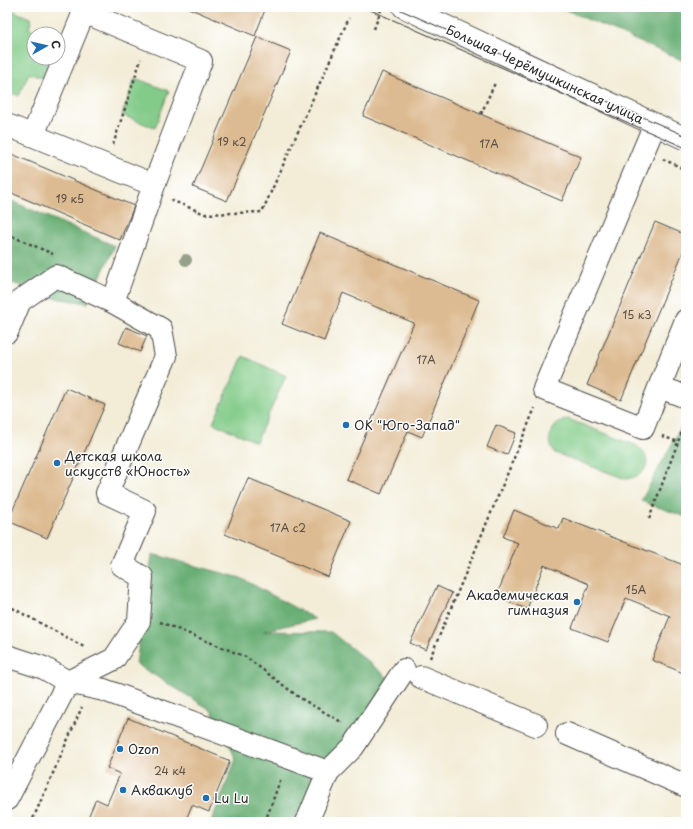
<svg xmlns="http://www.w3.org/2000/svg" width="693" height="829" font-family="'Playpen Sans',sans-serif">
<rect width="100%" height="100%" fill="#fff"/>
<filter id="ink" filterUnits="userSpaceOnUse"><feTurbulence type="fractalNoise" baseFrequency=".025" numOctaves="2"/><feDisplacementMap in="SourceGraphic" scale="8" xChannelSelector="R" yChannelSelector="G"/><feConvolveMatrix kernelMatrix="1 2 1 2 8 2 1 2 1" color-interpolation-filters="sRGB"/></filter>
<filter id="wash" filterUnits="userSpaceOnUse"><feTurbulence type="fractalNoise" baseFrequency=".012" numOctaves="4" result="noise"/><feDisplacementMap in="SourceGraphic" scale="16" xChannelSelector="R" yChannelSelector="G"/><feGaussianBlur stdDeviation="0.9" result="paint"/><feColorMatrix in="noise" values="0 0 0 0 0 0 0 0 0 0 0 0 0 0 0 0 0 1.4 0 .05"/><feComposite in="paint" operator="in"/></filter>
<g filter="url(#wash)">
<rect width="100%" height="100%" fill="#f3edd8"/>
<path fill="#82cb88" stroke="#567b5a" d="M7 8 32 19 29 28 43 34H34V58H50L42 78 29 73 19 96 7 91Z
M135 78 169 91 155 128 122 115Z
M243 356 286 376 256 442 213 423Z
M568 419 635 445C655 458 648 476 626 479L555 453C544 438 552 423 568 419Z"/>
<path fill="#69af74" stroke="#4a6d50" d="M559 7H686V62Z
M7 199 115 246 88 303 54 298 7 281Z
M686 425V517L641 501 681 427Z
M152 554 241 578 315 619 264 631 331 632 391 680 302 822H211L236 759 211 710 136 664Z"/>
<g id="blocks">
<path fill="#ddbb92" d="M186 7H266L255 36Z
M257 37 291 51 227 201 193 187Z
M382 72 581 157 562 201 363 116Z
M7 152 134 206 120 240 7 191Z
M655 222 686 235V245L621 400 587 385Z
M320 233 479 300 422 437 408 431 381 494 346 479 414 323 343 293 324 341 282 324Z
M126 327 147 336 140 352 119 343Z
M66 388 105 405 47 538 8 521Z
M496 425 516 433 507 455 487 447Z
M248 478 351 521 328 577 225 534Z
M514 510 559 529 563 518 686 566V674L652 660 670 616 626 598 608 642 572 628 589 584 544 565 527 609 496 597 518 543 503 537Z
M437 586 452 593 426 650 410 643Z
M128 718 230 761 209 812 192 805 185 822H86L96 799 107 804 120 774 107 768Z"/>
</g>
</g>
<g filter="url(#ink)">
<use href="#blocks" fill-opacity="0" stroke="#494845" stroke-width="1"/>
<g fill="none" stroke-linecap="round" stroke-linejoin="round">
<defs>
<path id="minor" d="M80 7 84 12 201 61 154 185
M7 125 154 185 113 302
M654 126 544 389 643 428 686 320
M33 135 84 12
M7 332 20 301 56 276 113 302 161 329 166 356 107 493 145 511 122 565 142 577 139 621 114 659 68 682
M660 387 686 397
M7 656 44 668 68 682 7 799
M421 677 536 725
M68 682 104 690 328 772
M567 734 686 786
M307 822 328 772 353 747 404 670"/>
<path id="major" d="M404 7 686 139"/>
</defs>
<use href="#minor" stroke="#494845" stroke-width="24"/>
<use href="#major" stroke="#494845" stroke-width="24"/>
<path stroke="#494845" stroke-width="2.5" stroke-dasharray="3 3" stroke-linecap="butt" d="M374 29 382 7
M481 114 495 83
M113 145 141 59
M663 159 686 170
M171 200 205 214 262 212 349 18
M7 234 53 254
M662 436 678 442 686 421
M649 519 678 442
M7 605 86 648
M160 622 246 657 300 698 343 723
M430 658 535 408
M35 822 32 821 82 707
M265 822 281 778"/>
<use href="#minor" stroke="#fff" stroke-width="22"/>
<use href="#major" stroke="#fff" stroke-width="22"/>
<path stroke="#2b2b2b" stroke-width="1" d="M367 7 368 9 686 148
M394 7 686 136"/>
</g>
<circle fill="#96a18b" cx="186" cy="260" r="6"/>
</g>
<g fill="#1f6fb2" stroke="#fff" stroke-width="1.5">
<circle cx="346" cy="425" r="4"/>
<circle cx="57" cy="463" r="4"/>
<circle cx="577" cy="602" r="4"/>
<circle cx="120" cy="749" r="4"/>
<circle cx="123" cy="790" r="4"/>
<circle cx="206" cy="798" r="4"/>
</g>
<g text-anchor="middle" stroke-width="3" stroke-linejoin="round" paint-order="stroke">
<g font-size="11" fill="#584f45">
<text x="232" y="146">19 к2</text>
<text x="489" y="148">17А</text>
<text x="70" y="203">19 к5</text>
<text x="637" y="319">15 к3</text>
<text x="426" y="364">17А</text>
<text x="288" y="532">17А с2</text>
<text x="636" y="594">15А</text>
<text x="170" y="775">24 к4</text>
</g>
<g font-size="13" fill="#2b2b2b" stroke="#fff">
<text transform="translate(545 74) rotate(25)" y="5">Большая Черёмушкинская улица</text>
</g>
<g font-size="13" fill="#2b2b2b" stroke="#fff" text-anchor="start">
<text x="354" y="430">ОК "Юго-Запад"</text>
<text x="65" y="461">Детская школа<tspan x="65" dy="15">искусств «Юность»</tspan></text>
<text x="569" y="600" text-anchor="end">Академическая<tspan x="569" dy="15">гимназия</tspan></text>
<text x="128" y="754">Ozon</text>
<text x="131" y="795">Акваклуб</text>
<text x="214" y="803">Lu Lu</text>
</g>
</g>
<rect width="693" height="829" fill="none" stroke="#fff" stroke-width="24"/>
<g transform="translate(46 46) rotate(82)"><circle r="19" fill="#ffffff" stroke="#aaaaaa"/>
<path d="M0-3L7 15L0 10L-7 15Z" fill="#1f6fb2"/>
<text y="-6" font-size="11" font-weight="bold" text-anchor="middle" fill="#2b2b2b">С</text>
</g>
</svg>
